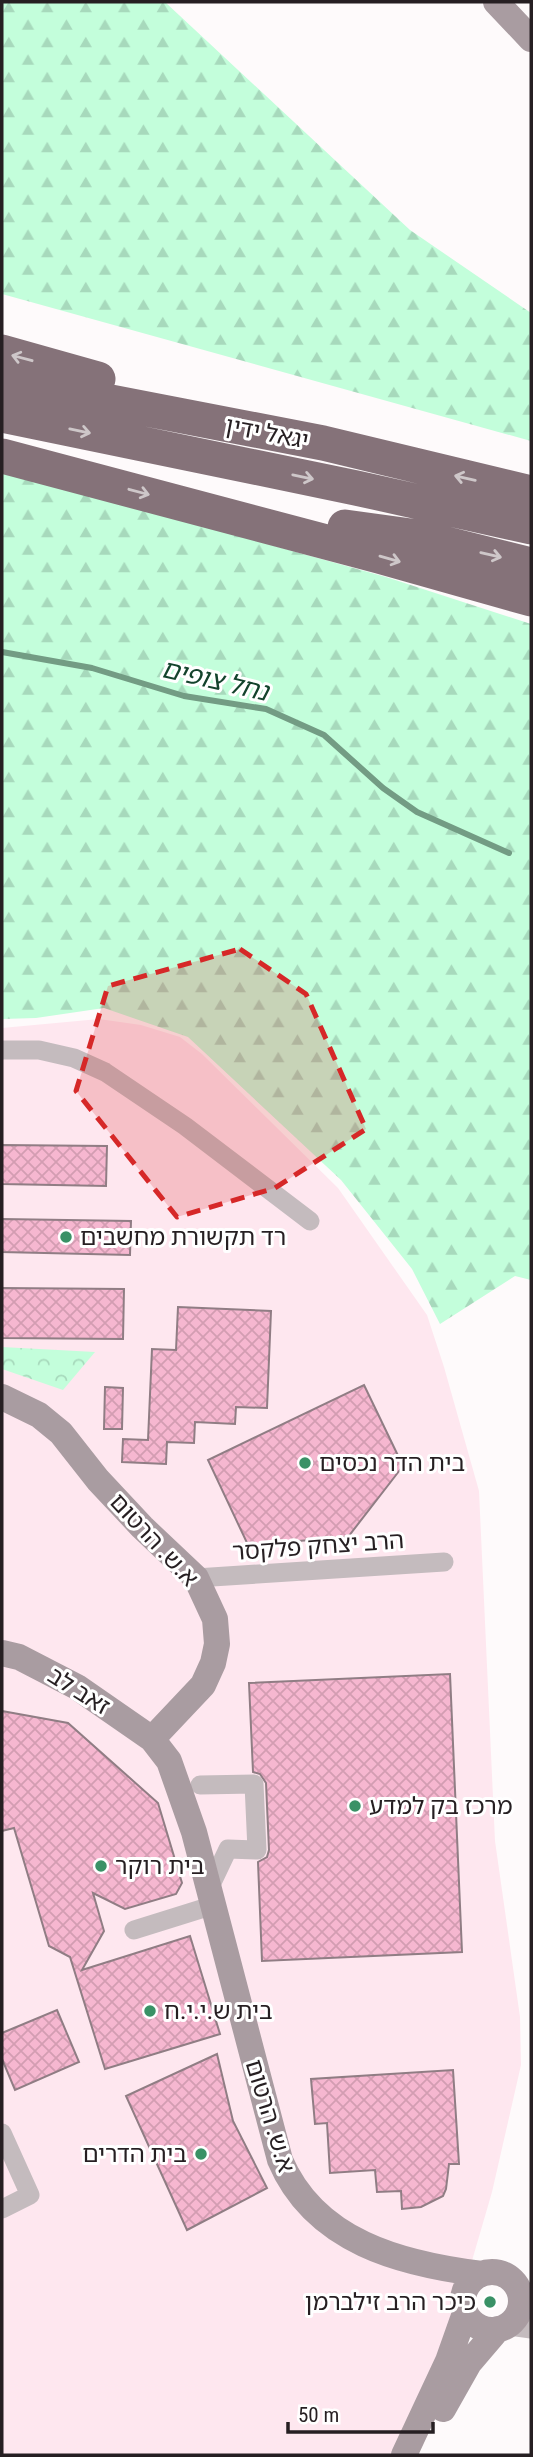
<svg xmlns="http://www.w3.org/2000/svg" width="533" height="2457" font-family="'Roboto Condensed','Noto Sans Hebrew',sans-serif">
<defs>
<pattern id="forest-firs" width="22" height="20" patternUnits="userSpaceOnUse" patternTransform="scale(1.75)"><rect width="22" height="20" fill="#c3fedb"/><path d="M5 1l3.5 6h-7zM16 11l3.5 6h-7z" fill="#a7d9bc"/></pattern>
<pattern id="park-crowns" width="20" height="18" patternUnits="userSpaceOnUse" patternTransform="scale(1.75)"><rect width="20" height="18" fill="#c3fedb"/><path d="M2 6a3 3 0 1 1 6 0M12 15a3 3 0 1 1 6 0" fill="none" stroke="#a7d9bc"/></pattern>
<pattern id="building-cross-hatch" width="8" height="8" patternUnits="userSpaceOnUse" patternTransform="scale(1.75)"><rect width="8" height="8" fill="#f6b7d0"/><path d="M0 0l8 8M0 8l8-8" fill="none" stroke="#d39db2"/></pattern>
</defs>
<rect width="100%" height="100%" fill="#fefafb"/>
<path fill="#fee7ef" d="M99 1019 141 1025 180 1037 202 1054 338 1188 427 1315 444 1367 479 1491 495 1841 520 2017 521 2065 492 2192 430 2405 407 2455H2V1028Z"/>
<path fill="url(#forest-firs)" d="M2 2H165L410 230 531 313V441L2 294Z
M2 470 386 577 531 624V1280L515 1276 440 1324 412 1269 341 1180 188 1037 104 1008 36 1018 2 1019Z"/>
<path fill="url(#park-crowns)" d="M2 1347 95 1352 63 1390 2 1369Z"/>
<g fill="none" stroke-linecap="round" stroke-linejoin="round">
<path stroke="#739c84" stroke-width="6" d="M2 652 92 668 184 696 266 709 324 735 383 788 417 812 509 853"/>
</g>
<path fill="url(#building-cross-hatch)" stroke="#907d84" stroke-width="2" d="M2 1145 107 1146 106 1186 2 1184Z
M2 1219 131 1221 130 1255 2 1252Z
M2 1288 124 1289 123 1339 2 1338Z
M178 1307 271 1311 267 1408 236 1407 235 1424 195 1422 194 1443 167 1442 166 1464 122 1462 123 1439 148 1440 152 1349 176 1350Z
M364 1385 403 1466 348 1537 248 1545 208 1460Z
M105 1387 123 1388 122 1429H104Z
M450 1674 462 1952 262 1961 258 1862 267 1857 269 1850 266 1783 260 1774 253 1772 249 1683Z
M2 1711 68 1723 158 1803 182 1883 176 1894 125 1909 93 1893 104 1931 82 1970 190 1936 220 2034 105 2069 70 1957 49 1946 14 1828 2 1831Z
M57 2010 79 2062 15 2090 2 2059V2033Z
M217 2054 233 2121 267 2188 187 2230 126 2096Z
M453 2070 459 2164H449L446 2189 443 2196 421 2207 402 2209 401 2191 377 2192 375 2170 330 2173 327 2123 315 2124 311 2079Z"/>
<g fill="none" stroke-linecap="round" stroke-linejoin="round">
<path stroke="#c4bbbe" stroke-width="19" d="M2 1050H39L74 1058 105 1072 185 1126 310 1221
M196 1578 444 1562
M200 1785 254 1784 257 1850 228 1849 209 1889
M134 1930 214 1905
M2 2133 30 2195 2 2209
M519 2291 531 2300
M508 2326 531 2329"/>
<path stroke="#a99ca1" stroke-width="26" d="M496 2 531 39
M2 1397 39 1415 61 1433 98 1480 142 1527 196 1578 215 1619 217 1644 213 1663 203 1685 152 1739
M2 1653 19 1657 77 1687 152 1739 169 1761 194 1832 280 2160C315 2242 401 2264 482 2274
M463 2301a29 29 0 1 1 58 0a29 29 0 1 1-58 0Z
M443 2409 469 2363 498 2329
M404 2455 448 2361 465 2313"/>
<path stroke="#857279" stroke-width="35" d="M2 352 98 379
M2 381 323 443 531 493
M2 415 356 488 531 527
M2 456 379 556 531 599
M345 527 418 537 531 565"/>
</g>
<defs><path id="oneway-shaft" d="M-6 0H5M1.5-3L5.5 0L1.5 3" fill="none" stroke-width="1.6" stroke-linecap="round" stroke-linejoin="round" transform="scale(1.75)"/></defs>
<g stroke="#cec7c9">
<use href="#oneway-shaft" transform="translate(22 358) rotate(-165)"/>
<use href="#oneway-shaft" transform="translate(80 431) rotate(12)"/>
<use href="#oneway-shaft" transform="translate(303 477) rotate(12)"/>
<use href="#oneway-shaft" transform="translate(465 478) rotate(-167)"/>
<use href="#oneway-shaft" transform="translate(139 492) rotate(15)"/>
<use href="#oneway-shaft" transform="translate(491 555) rotate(13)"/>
<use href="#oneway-shaft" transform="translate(390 559) rotate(16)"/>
</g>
<path fill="#d62828" fill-opacity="0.2" stroke="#d62828" stroke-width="5" stroke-dasharray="14 9" stroke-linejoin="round" d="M240 949 306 994 366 1129 275 1188 177 1217 76 1091 108 986Z"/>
<g fill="#3a9166" stroke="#fff" stroke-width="2.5">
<circle cx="66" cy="1237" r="7"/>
<circle cx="305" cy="1463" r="7"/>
<circle cx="355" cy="1806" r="7"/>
<circle cx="101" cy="1866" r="7"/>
<circle cx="150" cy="2011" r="7"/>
<circle cx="201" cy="2154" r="7"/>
<circle cx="490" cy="2302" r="7"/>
</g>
<g text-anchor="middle" stroke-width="6" stroke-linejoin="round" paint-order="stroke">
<g font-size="24" fill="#261f22" stroke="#fff">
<text transform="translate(267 433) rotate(11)" y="8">יגאל ידין</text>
<text transform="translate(154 1540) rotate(47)" y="8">א.ש. הרטום</text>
<text transform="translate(318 1546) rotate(-4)" y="8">הרב יצחק פלקסר</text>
<text transform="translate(79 1691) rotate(32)" y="8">זאב לב</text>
<text transform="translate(270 2116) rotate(73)" y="8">א.ש. הרטום</text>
</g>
<g font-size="24" fill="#261f22" stroke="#fff" text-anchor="start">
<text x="80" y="1245">רד תקשורת מחשבים</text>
<text x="319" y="1471">בית הדר נכסים</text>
<text x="369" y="1814">מרכז בק למדע</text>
<text x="115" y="1874">בית רוקר</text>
<text x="164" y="2019">בית ש.י.י.ח</text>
<text x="187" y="2162" text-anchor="end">בית הדרים</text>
<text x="476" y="2310" text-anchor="end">כיכר הרב זילברמן</text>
</g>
<g font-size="26" font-style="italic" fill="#13432c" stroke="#fff">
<text transform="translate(215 680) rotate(13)" y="9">נחל צופים</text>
</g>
</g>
<rect width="533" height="2457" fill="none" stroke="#261f22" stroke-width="7"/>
<path d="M288 2422v10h145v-10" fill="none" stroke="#261f22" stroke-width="3.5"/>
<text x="298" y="2422" font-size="21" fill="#261f22" stroke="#ffffff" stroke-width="5" paint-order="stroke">50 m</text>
</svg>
